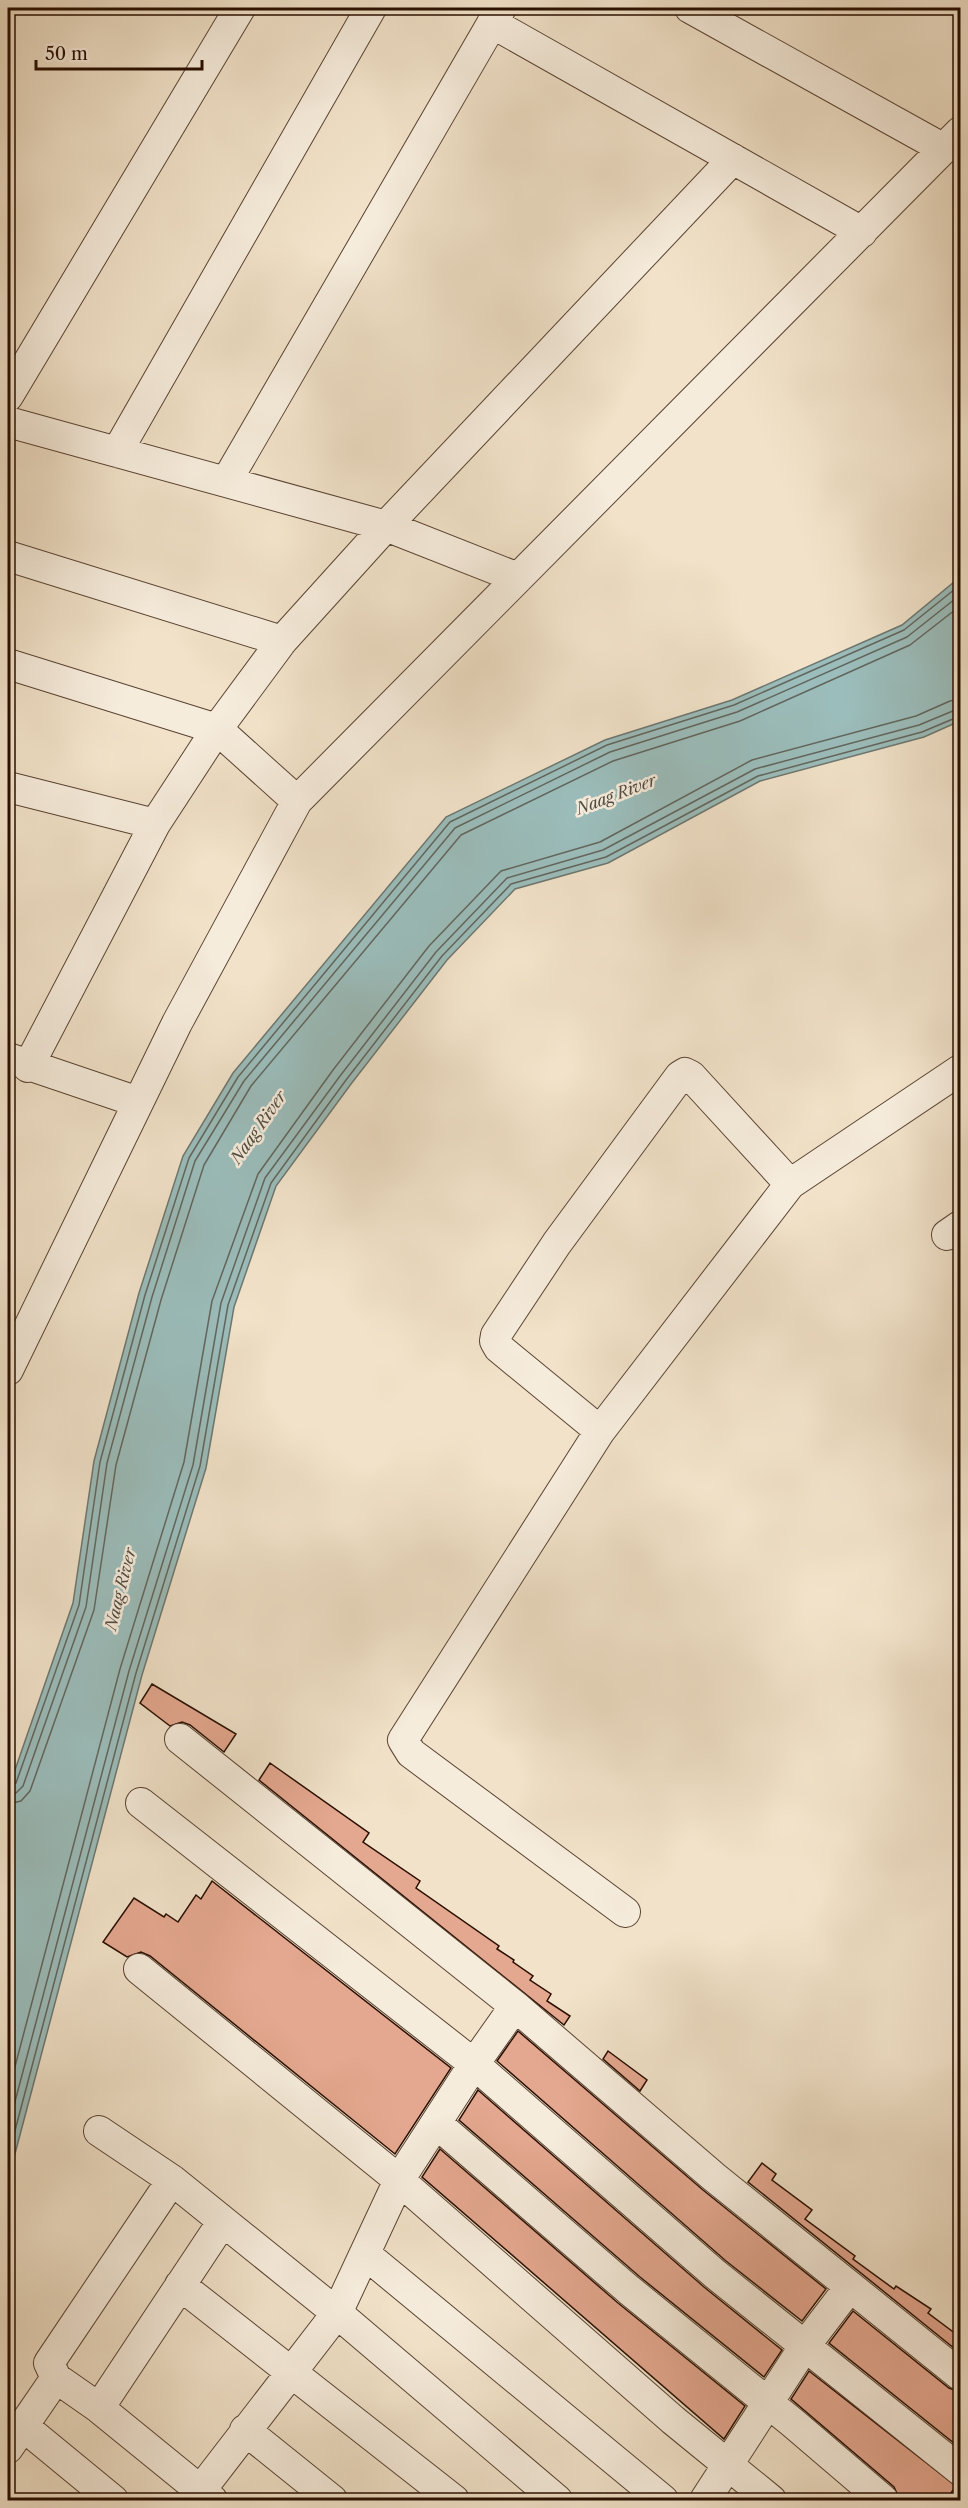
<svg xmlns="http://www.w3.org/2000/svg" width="968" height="2508" font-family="'Libre Caslon Text',serif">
<rect width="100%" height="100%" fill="#f1e2c9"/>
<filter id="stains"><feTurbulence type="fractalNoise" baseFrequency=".00333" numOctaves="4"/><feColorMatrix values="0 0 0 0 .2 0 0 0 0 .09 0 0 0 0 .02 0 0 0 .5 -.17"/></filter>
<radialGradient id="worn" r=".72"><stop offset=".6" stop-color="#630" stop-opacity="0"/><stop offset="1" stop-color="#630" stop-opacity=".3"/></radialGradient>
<path fill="#9bbdbb" stroke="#6d7770" stroke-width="1.5" d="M960 577V721L924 737 760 781 608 863 515 889 447 960 351 1084 276 1186 234 1307 206 1468 142 1675 8 2180V1790L73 1603 94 1461 139 1293 183 1156 233 1073 446 817 605 740 732 700 902 625Z"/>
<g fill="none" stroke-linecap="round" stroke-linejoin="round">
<path stroke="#62665e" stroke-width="1.5" d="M8 1788 16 1783 79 1605 100 1462 145 1295 189 1158 238 1077 450 822 607 745 734 705 904 630 960 585
M8 1795 16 1793 23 1786 86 1607 107 1463 152 1297 195 1161 244 1081 455 828 610 752 737 712 907 637 960 595
M8 1804 21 1801 30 1791 94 1610 116 1465 161 1300 204 1165 251 1086 461 835 613 761 740 721 910 645 960 606
M8 2093 120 1669 184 1462 212 1301 258 1174 333 1070 429 946 501 871 600 842 752 760 916 716 950 701 960 699
M8 2128 129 1671 193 1465 221 1303 265 1178 340 1076 436 952 507 878 603 850 755 769 919 725 960 708
M8 2157 136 1673 200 1466 228 1305 271 1183 346 1080 442 956 511 884 606 857 758 776 922 732 960 716"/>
</g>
<path fill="#e4a78f" stroke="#280e00" stroke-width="1.5" d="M152 1684 236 1734 224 1752 190 1725 182 1722 170 1726 140 1703Z
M270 1763 369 1833 363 1842 420 1881 416 1888 499 1946 497 1949 514 1960 513 1962 533 1976 530 1980 551 1994 547 2001 570 2016 564 2025 259 1780Z
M212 1881 451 2068 395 2154 150 1956 141 1952 127 1957 103 1942 134 1898 164 1917 166 1914 178 1922 196 1895 201 1899Z
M518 2031 703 2190 826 2289 802 2321 726 2261 497 2061Z
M608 2051 647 2080 640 2091 603 2059Z
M478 2090 704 2287 782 2350 764 2377 640 2277 459 2120Z
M440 2149 618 2303 745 2406 724 2439 422 2177Z
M762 2163 776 2174 772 2180 812 2210 805 2219 855 2256 853 2259 894 2289 896 2286 931 2309 928 2313 960 2337V2353L748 2182Z
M853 2311 949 2388 960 2392V2448L829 2343Z
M809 2371 956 2486 946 2500H900L894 2487 791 2399Z"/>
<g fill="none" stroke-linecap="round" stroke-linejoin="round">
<defs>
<path id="minor" d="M690 8 944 149
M492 23 862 232
M8 396 240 8
M8 422 386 526 518 578
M117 452 371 8
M226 482 501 8
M8 556 282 641
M8 664 217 729 297 801
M8 787 155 824
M8 1058 138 1102
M28 1067 155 824 217 729 282 641 386 526 733 159
M947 1235 960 1226
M8 1370 177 1023 297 801 960 132
M600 1431 499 1348 495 1341 496 1335 557 1243 680 1076 685 1073 691 1076 790 1184
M180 1739 515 2006
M141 1803 474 2064 515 2006 714 2177 960 2375
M625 1912 411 1753 403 1740 600 1431 790 1184 960 1070
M139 1969 399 2180 337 2313 193 2500
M436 2123 629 2290 793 2423 883 2500
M99 2131 172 2180
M365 2254 663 2500
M180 2285 454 2500
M56 2378 99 2408 212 2500
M99 2408 223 2221
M23 2426 113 2500
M245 2430 332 2500
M8 2448 56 2378 49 2363 172 2180 337 2313 557 2500
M705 2500 804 2347 849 2288
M771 2500 673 2420 399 2180 474 2064 715 2274 960 2470"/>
</defs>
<use href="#minor" stroke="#5a4332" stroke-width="32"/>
<use href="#minor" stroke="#f6ecdc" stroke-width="30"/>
</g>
<g text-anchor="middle" stroke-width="5" stroke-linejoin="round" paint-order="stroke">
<g font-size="16" font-style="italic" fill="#504b41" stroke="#f6ecdc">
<text transform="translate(616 794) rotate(-21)" y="6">Naag River</text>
<text transform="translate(258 1127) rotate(-55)" y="6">Naag River</text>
<text transform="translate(120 1589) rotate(-76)" y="6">Naag River</text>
</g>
</g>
<rect width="968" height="2508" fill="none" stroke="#f1e2c9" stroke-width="30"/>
<rect x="9" y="9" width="950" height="2490" fill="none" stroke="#280e00" stroke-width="3"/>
<rect x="15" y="15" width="938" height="2478" fill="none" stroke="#280e00" stroke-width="1.5"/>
<path d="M36 60v9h166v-9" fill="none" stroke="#280e00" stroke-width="3"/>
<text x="45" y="60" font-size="18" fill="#280e00" stroke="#f6ecdc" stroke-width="4.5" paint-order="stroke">50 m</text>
<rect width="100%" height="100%" filter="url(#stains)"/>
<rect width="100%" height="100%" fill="url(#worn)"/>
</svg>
